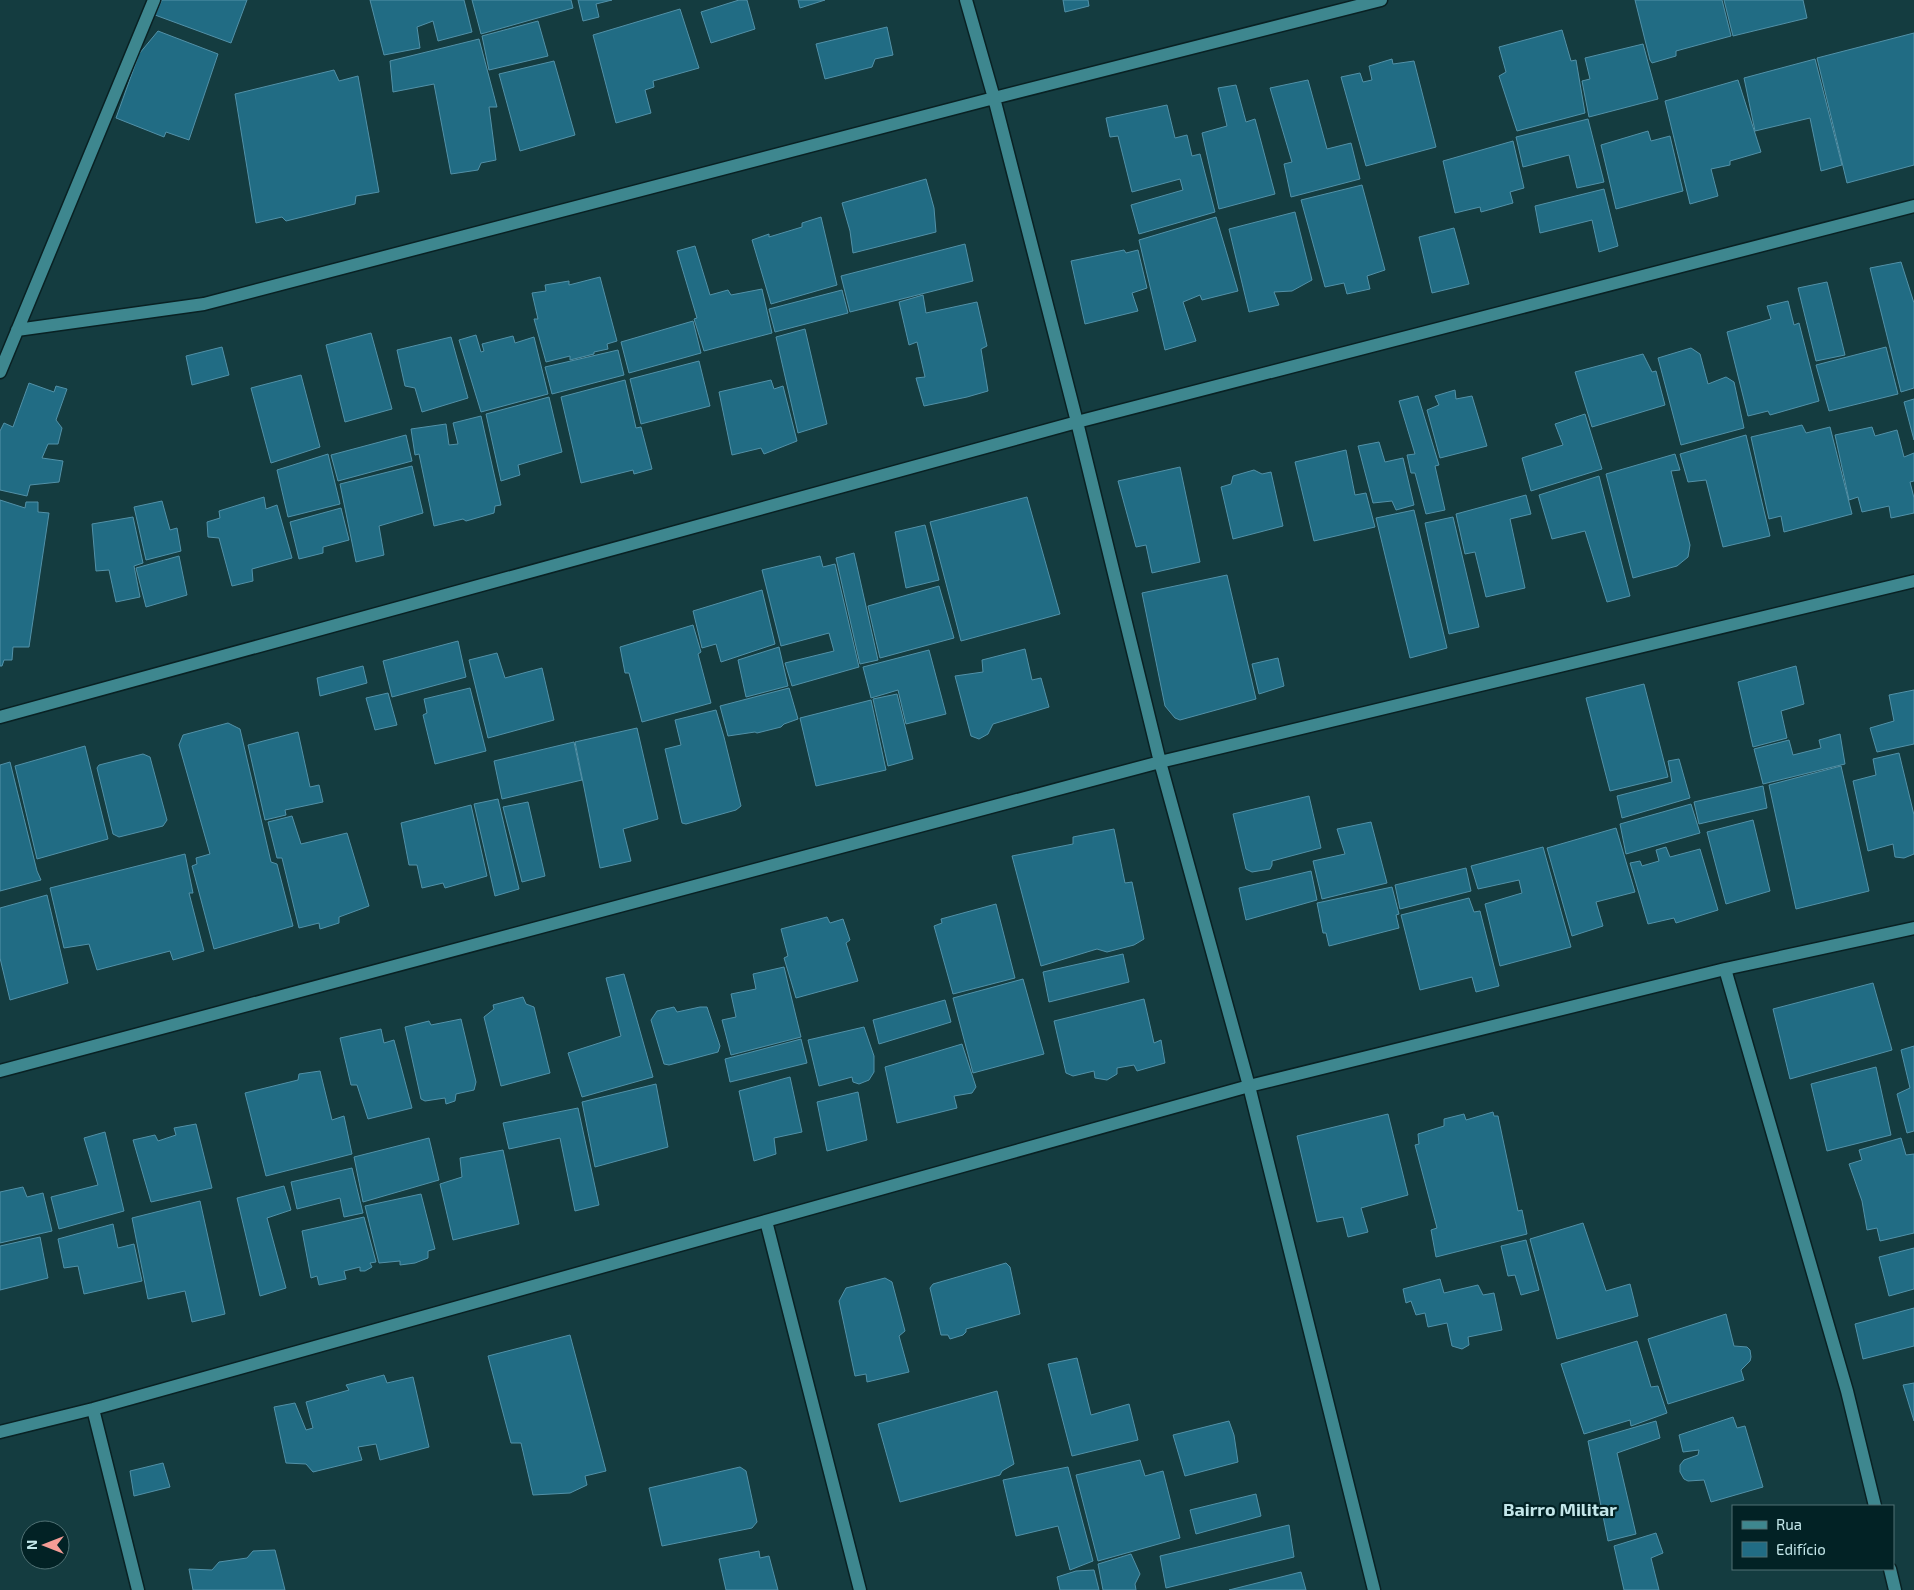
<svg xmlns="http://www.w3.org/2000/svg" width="1914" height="1590" font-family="'Exo 2',sans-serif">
<rect width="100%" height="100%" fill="#143c40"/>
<path fill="#216c84" stroke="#5291a8" d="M162 0H247L231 43 155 15Z
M370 0H464L472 32 438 41 433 21 417 27 420 48 384 55Z
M472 0H571L573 8 481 34Z
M578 0H612L596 4 599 17 583 21Z
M739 0H747L755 29 711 43 701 12Z
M798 0H825L800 8Z
M1063 0H1088L1089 6 1065 12Z
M1635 0H1722L1731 36 1676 51V56L1652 63 1650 60Z
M1724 0H1803L1807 18 1733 36Z
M680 9 699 68 653 81 654 87 645 90 651 113 616 123 593 35Z
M538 21 548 56 489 70 482 36Z
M887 27 893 55 875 59 872 67 825 79 816 44Z
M1562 30 1571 61 1576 60 1585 113 1517 131 1499 76 1506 72 1499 47Z
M158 31 218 54 189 140 166 132 164 137 116 118 139 54Z
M1914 33V165L1847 183 1817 58Z
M479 39 497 107H489L496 160 481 163 478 170 451 174 434 84 393 92 390 61Z
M1643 44 1658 99 1589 117 1582 81 1590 79 1585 58Z
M1392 59 1393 64 1414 61 1436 147 1366 166 1341 77 1360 73 1363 82 1372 80 1369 66Z
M1815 59 1842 165 1821 171 1810 118 1755 131 1744 78Z
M554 61 575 135 520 151 499 74Z
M334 70 339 81 358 76 379 192 356 196 355 204 286 221 282 217 256 223 235 94Z
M1308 80 1327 149 1351 143 1360 179 1291 197 1284 164 1292 162 1270 88Z
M1738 80 1761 152 1730 161V165L1711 169 1718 196 1690 204 1665 101Z
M1236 85 1246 122 1255 119 1275 194 1219 209 1202 133 1227 126 1218 88Z
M1167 105 1175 138 1187 135 1192 156 1200 154 1215 212 1139 234 1131 205 1183 190 1180 179 1132 192 1118 136 1110 137 1106 118Z
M1588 119 1604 182 1577 188 1569 155 1523 167 1516 137Z
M1648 131 1651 141 1670 136 1683 191 1616 209 1601 145Z
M1513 141 1524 188 1510 192 1513 203 1481 212 1480 207 1455 213 1443 161Z
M926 179 934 208 936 232 853 253 850 231 842 203Z
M1362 185 1385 270 1367 276 1370 289 1347 294 1344 283 1325 287 1301 200Z
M1604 189 1618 246 1599 252 1592 220 1540 233 1535 206Z
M1295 212 1312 280 1292 291 1274 292 1279 305 1249 312 1229 229Z
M821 217 837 285 771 304 752 240 769 234V237L802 227V223Z
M1216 217 1238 291 1202 300 1200 295 1183 302 1196 341 1165 350 1139 240Z
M1454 228 1469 284 1432 293 1419 237Z
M965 244 973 281 850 312 841 276Z
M695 246 710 295 728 290 731 295 762 289 772 333 704 351 694 319 697 318 677 251Z
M1124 250 1126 253 1138 250 1147 288 1132 293 1138 311 1085 324 1071 261Z
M1901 262 1914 303V388L1901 392 1870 268Z
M600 277 617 341 607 344 608 349 594 352V354L570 360V356L546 362 534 319H538L532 293 546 291 545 285 569 281V285Z
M1827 282 1845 355 1816 361 1798 288Z
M842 290 848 313 775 332 769 309Z
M923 295 926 313 977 302 987 346 981 349 988 391 967 397 924 406 916 378 925 377 917 342 909 345 899 302Z
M1788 301 1794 325 1799 323 1819 401 1770 415 1768 411 1748 416 1727 332 1771 319 1767 306Z
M693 321 701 353 629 373 621 342Z
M805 329 827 424 798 433 776 337Z
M371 333 392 409 345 422 326 345Z
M476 335 481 352 484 351 482 344 513 336 515 343 534 337 548 394 481 412 459 340Z
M451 337 468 398 422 412 415 388 405 386 397 350Z
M222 347 229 375 192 385 186 356Z
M1886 347 1898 394 1829 411 1816 365Z
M1691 348 1700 354 1708 384 1726 377 1734 382 1744 428 1681 445 1658 358Z
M618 350 624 375 552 394 545 367Z
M1643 354 1652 372 1656 371 1665 405 1592 427 1575 372Z
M699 361 710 406 641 424 630 379Z
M301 375 320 447 271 463 251 388Z
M625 380 636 428 641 427 652 469 634 474 633 470 581 483 561 397Z
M771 380 774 389 783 386 797 441 764 454 761 448 732 455 719 392Z
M29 383 54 392 56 386 67 389 56 420 62 428 58 444H48L42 458 63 461 59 482 30 485 27 496 0 490V431L4 423 13 427Z
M1455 390 1456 399 1472 396 1487 446 1440 458 1427 410 1439 405 1435 396Z
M1418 396 1439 465 1435 466 1445 510 1426 514 1415 473H1411L1407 455 1415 454 1399 401Z
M549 397 562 452 518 465 520 475 501 481 486 414Z
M1914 399V440L1904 402Z
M1585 414 1602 469 1531 491 1522 458 1563 445 1555 424Z
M481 416 501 505 495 506 494 513 466 521 463 519 434 526 419 454 415 455 411 429 446 424 449 445 458 444 453 423Z
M1802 425 1806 433 1830 427 1852 514 1784 532 1781 516 1769 519 1751 437Z
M1872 427 1875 436 1897 430 1904 457 1914 453V481L1910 482 1914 498V513L1891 518 1889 506 1862 512 1858 497 1849 500 1835 435Z
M406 435 412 461 338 481 331 455Z
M1746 435 1770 536 1723 547 1706 480 1688 482 1680 454Z
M1379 442 1385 462 1403 458 1414 505 1396 510 1392 501 1373 503 1358 446Z
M1346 450 1355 495 1366 493 1375 527 1314 541 1295 462Z
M328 454 340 504 288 517 277 470Z
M1675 454 1680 470 1671 471 1690 545 1688 557 1677 566 1633 578 1606 474Z
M412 466 423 513 379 526 384 555 356 562 340 484Z
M1180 467 1200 562 1152 573 1146 545 1136 547 1118 481Z
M1254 470 1262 474 1271 472 1283 526 1233 539 1221 487 1231 484 1233 476Z
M1599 476 1630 596 1607 602 1585 531 1552 539 1539 495Z
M1526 495 1531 514 1510 519 1525 588 1486 597 1475 552 1465 554 1456 514Z
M264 497 266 509 277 505 292 558 252 569 253 581 232 586 219 538 208 537 207 522 220 518 219 511Z
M1027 497 1060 614 961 641 930 522Z
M0 500 25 508 26 502H38V512L49 513 29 647H13L12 660H4L2 666H0Z
M162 501 170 530 177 528 181 551 146 560 134 507Z
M341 508 349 540 323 547V553L299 559 290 522Z
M1414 510 1447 648 1410 658 1376 518Z
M133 517 143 563 134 566 140 597 116 602 109 570 96 571 92 524Z
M1453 517 1479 627 1449 634 1425 523Z
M925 525 939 580 906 588 895 532Z
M854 553 878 660 860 664 836 558Z
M179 556 187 595 146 607 136 568Z
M820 556 823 567 835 564 859 667 792 686 785 663 834 651 829 633 781 646 762 570Z
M1227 575 1256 699 1180 720 1175 718 1165 706 1142 593Z
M939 586 954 638 880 658 868 606Z
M762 590 775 644 721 662 716 644 702 648 693 611Z
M693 625 701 652 698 654 711 703 642 722 629 673H625L620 647Z
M458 641 466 677 392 697 383 661Z
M779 647 788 686 746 697 738 660Z
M1025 649 1032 680 1041 678 1049 707 993 724 988 734 979 739 971 736 955 676 983 672 982 660Z
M929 650 946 714 906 724 898 690 871 698 863 667Z
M497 653 505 678 542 668 554 720 488 738 469 660Z
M1278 658 1284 686 1259 694 1252 664Z
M363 666 367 683 320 696 317 678Z
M1796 666 1804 704 1781 711 1787 738 1753 747 1738 682Z
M1644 684 1668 777 1610 791 1586 698Z
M470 688 486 751 435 764 423 715 427 713 424 699Z
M789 688 798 719 784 724 781 727 757 733 755 732 728 736 720 706Z
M1914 690V744L1877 752 1870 728 1894 721 1889 695Z
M388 693 397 725 375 730 366 698Z
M897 694 913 759 888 766 873 699Z
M871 700 886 770 816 786 800 718Z
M716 710 724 737 741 806 736 810 686 824 682 823 665 749 681 745 675 720Z
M228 723 240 729 271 862 277 864 293 926 214 949 192 866 197 864 196 858 210 854 179 745 183 735Z
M637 728 658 819 623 829 631 861 600 868 575 742Z
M298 732 310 787 319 785 323 802 285 810 286 815 265 820 248 745Z
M1840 734 1845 764 1763 784 1754 749 1789 740 1793 755 1821 748 1819 740Z
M574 742 582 780 502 799 494 761Z
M85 746 108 839 37 859 15 766Z
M1899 753 1914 815V854L1904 858 1895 857 1893 844 1868 851 1853 781 1876 775 1873 759Z
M143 754 150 757 167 820 163 826 119 837 113 834 97 768 99 765Z
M1679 759 1690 798 1622 818 1617 796 1672 782 1668 761Z
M10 762 37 871 41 880 0 891V765Z
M1841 766 1869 891 1796 909 1769 785Z
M1763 786 1767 808 1699 824 1694 802Z
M1309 796 1321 848 1272 861V865L1270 869 1252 872 1246 869 1233 814Z
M498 799 519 889 495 896 474 804Z
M528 802 545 876 522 882 503 807Z
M1691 804 1700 833 1626 854 1620 824Z
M471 805 487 876 445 888 443 883 422 888 417 865H409L401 823Z
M292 816 301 844 347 833 369 906 339 917V923L320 929 319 923 299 928 282 858H277L268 822Z
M1753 820 1770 891 1726 904 1707 832Z
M1371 822 1387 883 1322 899 1313 861 1345 854 1337 829Z
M1616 828 1635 892 1596 902 1603 926 1572 936 1547 848Z
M1114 829 1125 883 1132 882 1144 939 1134 945 1107 952 1097 949 1041 966 1012 856 1073 844V837Z
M1543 847 1571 947 1500 966 1485 904 1522 893 1519 880 1478 889 1471 866Z
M1666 847 1670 857 1700 849 1718 910 1676 923 1674 918 1648 924 1630 863 1640 861 1642 866 1659 861 1656 850Z
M185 854 193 893H189L204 951 173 960 170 951 97 970 89 944 64 948 50 888Z
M1466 868 1471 891 1400 909 1395 885Z
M1311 871 1317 900 1246 920 1239 888Z
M1392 887 1399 914 1396 915 1399 928 1329 946 1326 933H1323L1317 903Z
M47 895 68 983 10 1000 0 958V908Z
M1469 898 1474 912 1480 911 1499 986 1476 992 1472 977 1420 990 1401 915Z
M996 904 1015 978 953 994 934 926 942 923 941 919Z
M827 917 830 923 843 919 850 940 846 943 858 981 796 998 784 958 788 956 781 929Z
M1123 954 1129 982 1049 1002 1043 972Z
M784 967 801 1037 731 1055 722 1020 736 1017 731 994 756 989 753 974Z
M624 974 653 1077 582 1097 568 1053 621 1036 606 978Z
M1023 979 1044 1054 973 1073 953 998Z
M1873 983 1892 1050 1790 1079 1773 1009Z
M523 997 526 1004 534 1007 550 1073 501 1086 484 1017 494 1009 493 1005Z
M1144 999 1154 1043 1161 1040 1165 1063 1137 1071 1134 1065 1117 1068V1074L1107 1080 1095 1078 1094 1071 1073 1076 1066 1073 1054 1021Z
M945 1000 951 1022 879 1044 873 1020Z
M674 1007 677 1012 700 1007H707L720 1046 718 1052 669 1065 664 1064 651 1020 657 1011Z
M461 1019 476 1082 474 1090 456 1094 455 1101 446 1104 445 1098 425 1101 421 1099 405 1027 429 1021 431 1025Z
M864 1027 874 1056V1072L869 1080 859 1084 853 1082 852 1077 819 1086 808 1040Z
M381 1029 384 1043 394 1040 412 1108 368 1119 357 1085H351L340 1038Z
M801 1039 807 1063 730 1082 725 1059Z
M962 1044 976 1087 972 1093 954 1096 957 1108 897 1123 885 1067Z
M1914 1046V1131L1907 1133 1897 1094 1910 1088 1901 1050Z
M1876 1067 1891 1135 1827 1151 1811 1084Z
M320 1071 332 1120 344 1116 352 1154 266 1176 245 1093 298 1080 299 1074Z
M790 1077 802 1132 774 1138 776 1154 754 1161 739 1091Z
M656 1084 668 1147 595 1167 582 1102Z
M858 1092 867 1140 827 1151 817 1102Z
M578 1108 599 1205 575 1211 560 1138 509 1149 503 1123Z
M1493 1112 1494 1116H1498L1518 1211 1522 1210 1527 1234 1436 1257 1431 1230 1437 1228 1415 1145 1419 1144 1418 1134 1444 1126V1119L1464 1114 1466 1120Z
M1388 1114 1408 1195 1361 1208 1368 1232 1348 1237 1343 1217 1317 1222 1297 1136Z
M196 1124 212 1188 151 1202 133 1140 155 1135 158 1141 176 1135 174 1128Z
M105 1132 124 1211 59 1229 51 1197 98 1185 84 1138Z
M429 1138 439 1180 363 1202 354 1157Z
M1901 1138 1906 1155 1914 1154V1233L1880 1241 1877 1228 1867 1230 1862 1201 1849 1164 1862 1160 1859 1150Z
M503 1150 519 1224 453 1240 440 1184 462 1177 460 1158Z
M352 1168 363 1213 344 1217 340 1198 297 1209 291 1182Z
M284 1186 291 1210 267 1218 286 1288 260 1296 237 1198Z
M23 1187 27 1197 43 1193 52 1231 0 1243V1192Z
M421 1194 435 1249 428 1251V1258L415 1263 400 1265V1261L379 1263 365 1206Z
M200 1201 225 1314 192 1322 185 1291 148 1299 132 1218Z
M364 1217 376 1262 370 1263 372 1267 365 1271H360V1267L344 1271 346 1279 319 1285 317 1276 311 1278 302 1231Z
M1583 1223 1606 1291 1630 1284 1638 1316 1557 1339 1530 1239Z
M113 1224 118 1248 134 1244 142 1281 84 1294 78 1266 64 1268 58 1239Z
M40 1237 48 1278 0 1290V1246Z
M1526 1240 1539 1290 1521 1295 1515 1275 1508 1276 1501 1246Z
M1914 1248V1289L1889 1296 1879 1257Z
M1006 1263 1010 1267 1020 1314 966 1329V1332L963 1335 950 1339 948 1335H941L930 1288 933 1284Z
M885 1278 892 1282 905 1331 899 1336 909 1372 867 1382 866 1374 855 1376 839 1301 846 1288Z
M1440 1279 1444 1293 1478 1285 1483 1295 1494 1293 1502 1330 1468 1337 1469 1345 1462 1349 1452 1346 1447 1323 1428 1327 1425 1313 1416 1315 1411 1301 1406 1303 1403 1289Z
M1914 1308V1346L1863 1359 1855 1324Z
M1726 1314 1734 1346 1747 1347 1750 1350 1751 1357 1750 1361 1741 1370 1744 1380 1668 1404 1648 1339Z
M570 1335 606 1471 585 1476 587 1485 570 1493 533 1495 521 1443H511L488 1356Z
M1637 1341 1651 1387 1658 1386 1667 1413 1631 1426 1630 1420 1584 1434 1561 1364Z
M1077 1358 1091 1415 1129 1404 1138 1440 1072 1456 1048 1364Z
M384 1375 387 1383 413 1377 429 1447 380 1460 376 1444 358 1447 362 1460 313 1472 306 1464 286 1463 274 1407 295 1403 306 1430 313 1428 306 1402 349 1390 346 1385Z
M1914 1383V1421L1903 1385Z
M997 1391 1014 1464 1002 1471 1000 1475 900 1502 878 1424Z
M1733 1417 1737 1428 1745 1426 1763 1487 1711 1502 1704 1480 1688 1481 1684 1479 1680 1472V1465L1684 1460 1698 1455 1699 1450 1683 1452 1679 1435Z
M1229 1421 1234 1435 1238 1462 1185 1476 1173 1435Z
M1656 1421 1660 1438 1617 1453 1636 1534 1608 1541 1588 1441Z
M1140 1460 1145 1476 1163 1471 1180 1538 1098 1561 1076 1475Z
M163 1463 170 1487 134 1496 130 1471Z
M740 1467 746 1471 757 1522 752 1528 662 1546 649 1488Z
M1068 1467 1093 1561 1070 1570 1058 1526 1016 1536 1003 1480Z
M1256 1494 1261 1516 1196 1534 1190 1510Z
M1289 1525 1294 1557 1166 1588 1160 1556Z
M1656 1533 1663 1553 1651 1558 1659 1590H1624L1614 1546Z
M275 1550 285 1590H193L189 1569 212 1570 219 1562 247 1558 253 1551Z
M759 1551 760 1558 769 1556 778 1590H726L719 1559Z
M1131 1554 1140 1574 1135 1584 1136 1590H1103L1098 1564Z
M1094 1570 1099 1590H1060L1057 1577 1076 1571Z
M1301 1572 1306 1590H1229Z"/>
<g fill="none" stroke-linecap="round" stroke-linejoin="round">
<defs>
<path id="minor" d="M966 0 994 98 1077 422 1160 762 1249 1086 1374 1590
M17 330 204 304 994 98 1381 0
M0 372 154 0
M0 717 1077 422 1914 206
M1725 969 1847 1391 1875 1506
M0 1071 1160 762 1914 581
M766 1221 860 1590
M93 1409 138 1590
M0 1432 93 1409 1249 1086 1725 969 1914 928
M1890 1569 1895 1590"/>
</defs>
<use href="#minor" stroke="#092123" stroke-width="15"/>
<use href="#minor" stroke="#3e878f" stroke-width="12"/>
</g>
<g text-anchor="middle" stroke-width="4.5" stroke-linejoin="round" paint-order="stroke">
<g font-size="18" font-weight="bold" fill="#c4e7ea" stroke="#022225">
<text x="1560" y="1516">Bairro Militar</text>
</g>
</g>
<rect x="1732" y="1505" width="162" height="65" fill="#022225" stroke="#507174"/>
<rect x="1742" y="1521" width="25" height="8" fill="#3e878f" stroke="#507174"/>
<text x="1776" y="1530" font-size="15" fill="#c4e7ea">Rua</text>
<rect x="1742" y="1542" width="25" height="15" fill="#216c84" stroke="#507174"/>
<text x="1776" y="1555" font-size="15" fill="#c4e7ea">Edifício</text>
<g transform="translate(45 1545) rotate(270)"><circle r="24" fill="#022225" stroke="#507174"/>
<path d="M0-4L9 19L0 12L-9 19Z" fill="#f59c96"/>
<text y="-8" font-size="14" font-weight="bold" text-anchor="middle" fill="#c4e7ea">N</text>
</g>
</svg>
